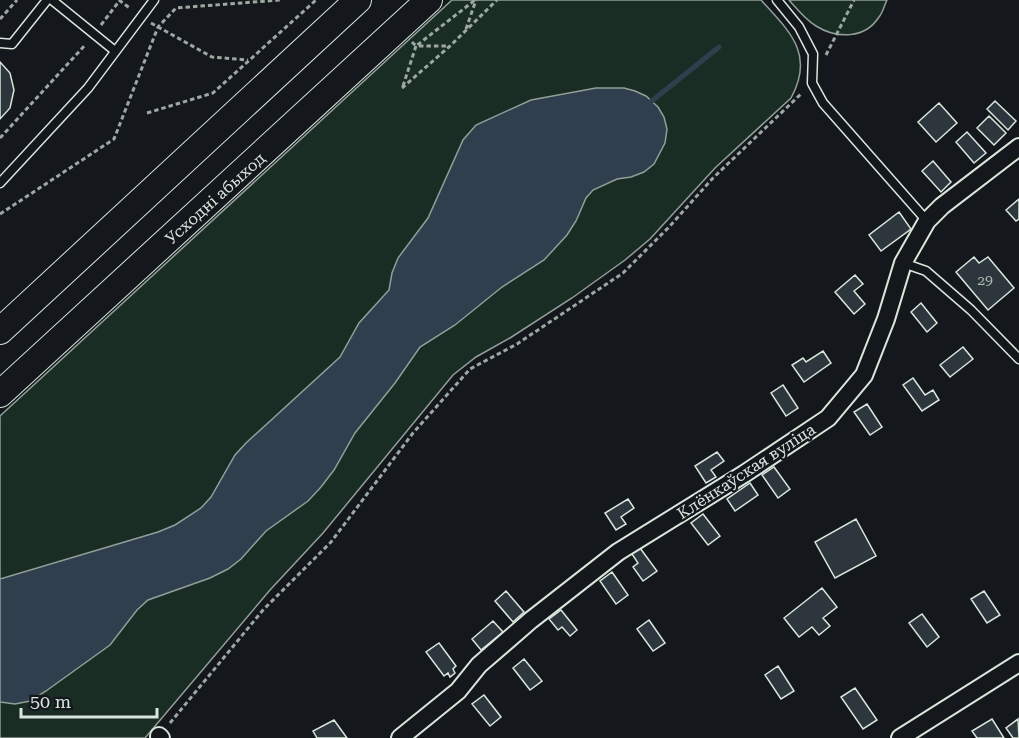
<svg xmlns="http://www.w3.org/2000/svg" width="1019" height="738" font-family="'Roboto Serif',serif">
<rect width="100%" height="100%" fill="#14181c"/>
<path fill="#1a2d24" stroke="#939e99" stroke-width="1.5" d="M452 0H761C790 32 815 54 791 98L715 168 650 239 625 260 572 298 510 338 476 357 453 375 323 533 270 590 145 738H0V416Z
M789 0H887C884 6 883 12 879 17 865 39 837 39 816 26 806 20 797 9 789 0Z"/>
<path fill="#2f3f4d" stroke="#939e99" stroke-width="1.5" d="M596 88H624L635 91 646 96 658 107 664 117 667 129 665 143 654 164 644 172 631 177 617 179 593 190 586 198 576 221 567 235 544 260 502 287 455 325 420 347 395 383 355 433 334 470 321 487 308 501 266 531 241 559 228 569 210 578 148 600 137 610 110 645 46 691 30 701 15 704 0 702V579L158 532 175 525 201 508 211 497 235 455 246 443 340 357 359 323 389 290 392 273 398 258 428 218 463 140 476 125 531 100Z"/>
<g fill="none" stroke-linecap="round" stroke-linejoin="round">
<path stroke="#2f3f4d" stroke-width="5" d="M648 104 719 47"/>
</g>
<path fill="#2c363c" stroke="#d8e6dc" stroke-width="1.5" d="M0 62 10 73 14 90 10 108 0 119Z
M995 101 1016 121 1008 130 987 109Z
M939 103 957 123 936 142 918 122Z
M989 116 1006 133 994 145 977 128Z
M967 132 986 153 974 163 956 142Z
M933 161 951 182 941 192 922 171Z
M1019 199V219L1016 221 1006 210Z
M899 212 911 229 881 251 869 235Z
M974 257 979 263 988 257 1014 288 988 310 956 272Z
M855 275 863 284 854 291 865 304 854 314 835 292Z
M921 303 937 323 927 332 911 312Z
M963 347 973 359 950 377 940 365Z
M823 351 831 363 804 382 792 365 803 358 806 362Z
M913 378 925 395 933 390 939 400 922 411 903 385Z
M783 385 798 408 786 416 771 393Z
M867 404 882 427 870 435 854 412Z
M717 452 724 461 711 470 716 477 706 483 695 466Z
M774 467 790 489 778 498 762 475Z
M750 483 758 495 735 511 727 499Z
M628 499 634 508 621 517 626 524 616 530 605 513Z
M703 514 720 536 708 545 691 523Z
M856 519 876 556 835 578 815 542Z
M640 548 657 571 643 581 633 567 638 563 632 554Z
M612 572 628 595 616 604 600 581Z
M822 588 837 607 823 618 830 626 819 635 812 627 799 637 784 618Z
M506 591 524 612 513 622 495 601Z
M984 591 1000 615 987 623 971 599Z
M561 610 577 630 570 636 562 627 558 630 549 619Z
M922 614 939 637 927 647 909 623Z
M649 620 665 643 653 651 637 629Z
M493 621 503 632 481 650 472 639Z
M439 643 456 666 453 669 455 673 450 677 448 673 444 676 426 652Z
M524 659 542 681 530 690 513 668Z
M778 666 794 691 781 699 765 675Z
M855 688 877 720 863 729 841 697Z
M484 695 501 717 490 726 472 704Z
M992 719 1004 738H977L972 731Z
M1018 719 1019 738H1013L1006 728Z
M334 720 347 738H317L313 731Z"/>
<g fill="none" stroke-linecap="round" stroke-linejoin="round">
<defs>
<path id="service" d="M52 0 115 51
M777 0 799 27 813 54 812 83 823 103 927 221
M0 43 12 44 47 0
M0 183 88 88 154 0
M903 263 926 271 971 310 1019 359"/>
<path id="minor" d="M159 736 161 738
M400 738 458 691 479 665 531 620 618 552 744 474 828 418 864 375 886 319 903 263 927 221 942 206 1019 147
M900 738 1019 663"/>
<path id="primary" d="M0 331 358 0
M0 394 429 0"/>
</defs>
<use href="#service" stroke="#d8e6dc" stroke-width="11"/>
<use href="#minor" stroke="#d8e6dc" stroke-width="20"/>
<use href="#primary" stroke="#d8e6dc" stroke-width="28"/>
<path stroke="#9da8a2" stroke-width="3" stroke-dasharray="4.5 3" stroke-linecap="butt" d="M119 0 131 9
M0 19 17 0
M151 23 212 57 248 60
M101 25 120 0
M466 29 476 0
M412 42 416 46 475 0
M826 55 854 0
M403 86 416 46H449
M402 88 450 46 497 0
M147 113 213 93 316 0
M0 138 86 44
M0 214 114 139 158 27 176 8 280 0
M170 723 263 610 331 542 413 433 470 369 517 344 623 273 669 227 713 178 802 93"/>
<use href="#service" stroke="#14181c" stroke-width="8"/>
<use href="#minor" stroke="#14181c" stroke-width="16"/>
<use href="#primary" stroke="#14181c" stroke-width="26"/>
</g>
<g text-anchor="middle" stroke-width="4.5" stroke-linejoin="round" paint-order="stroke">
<g font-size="14" fill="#adbab4">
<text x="985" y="285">29</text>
</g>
<g font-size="16" fill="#d8e6dc" stroke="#14181c">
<text transform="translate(215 198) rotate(-42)" y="6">Усходні абыход</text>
<text transform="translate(746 471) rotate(-33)" y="6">Клёнкаўская вуліца</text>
</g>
</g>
<path d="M21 708v9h136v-9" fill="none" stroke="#d8e6dc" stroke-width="3"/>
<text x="30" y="708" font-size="18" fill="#d8e6dc" stroke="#14181c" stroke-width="4.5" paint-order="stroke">50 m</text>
</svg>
